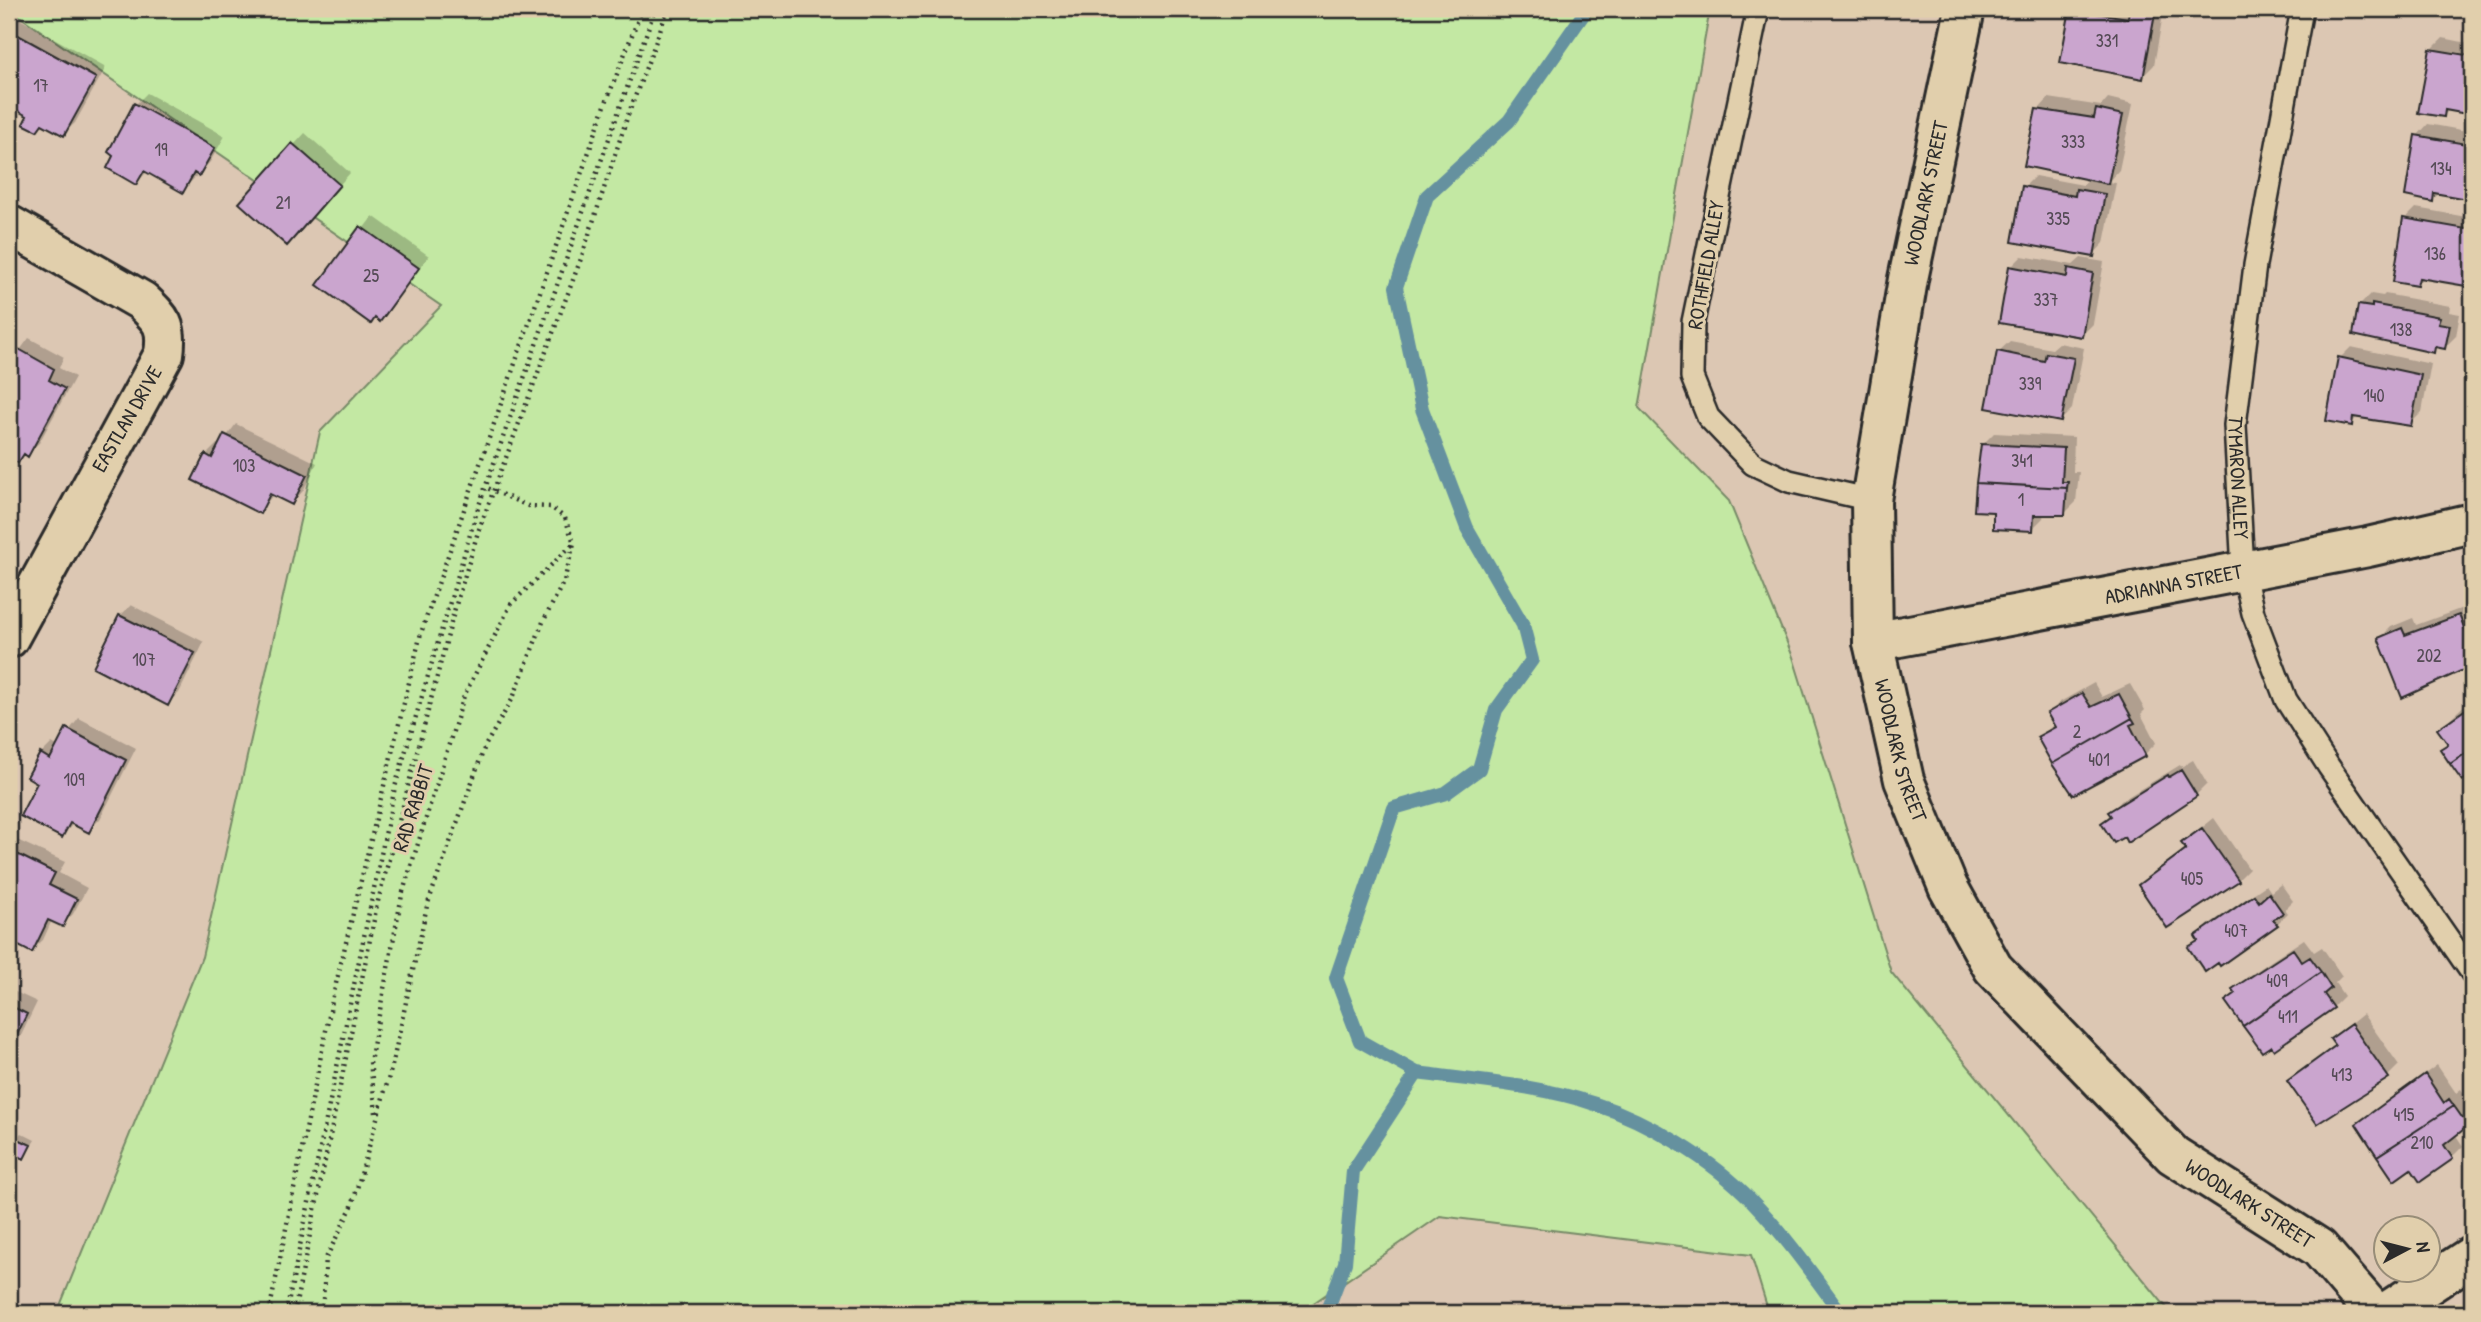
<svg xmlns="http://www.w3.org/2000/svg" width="2481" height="1322" font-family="'Patrick Hand',sans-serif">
<rect width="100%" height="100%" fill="#dcc7b3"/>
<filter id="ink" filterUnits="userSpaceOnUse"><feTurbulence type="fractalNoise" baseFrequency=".0143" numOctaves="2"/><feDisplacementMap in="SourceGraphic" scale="14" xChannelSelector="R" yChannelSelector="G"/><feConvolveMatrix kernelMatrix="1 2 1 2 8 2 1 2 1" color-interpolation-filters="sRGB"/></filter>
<g filter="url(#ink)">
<path fill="#c3e8a3" stroke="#778a67" stroke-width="2" d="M9 9H1710L1639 408 1729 501 1793 657 1891 972 2171 1313H1769L1751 1255 1440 1216 1299 1313H57L202 957 320 432 441 306Z"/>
<path fill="#0003" d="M2072 9H2164L2154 65 2142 77 2062 62Z
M14 16 106 67 75 123 63 134 9 104V21Z
M2443 38 2472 44V113L2450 109 2444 115 2431 50Z
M147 93 225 136 210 162 183 190 148 171 136 183V104Z
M2049 98 2101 106 2108 98 2133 104 2119 170 2108 182 2116 183 2104 243 2093 255 2024 187 2035 176 2083 185 2090 178 2038 110Z
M2428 124 2472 132V198L2440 193 2432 200 2417 136Z
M305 133 350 173 298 232 241 203Z
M2416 208 2472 218V285L2424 277 2417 284 2405 219Z
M373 216 429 256 380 320 320 285Z
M2022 256 2073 265 2081 258 2104 262 2093 324 2082 335 2011 267Z
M2371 294 2383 296 2385 294 2450 306 2449 312 2460 314 2456 336 2445 347 2438 346 2433 351 2359 306Z
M29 338 64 357 59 368 75 377 39 443 18 461 9 456V365Z
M2010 341 2052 349 2059 343 2084 348 2072 409 2061 420 1998 352Z
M2351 347 2431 364 2422 412 2410 424 2358 416 2351 424 2340 358Z
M236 424 317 463 303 491 292 503 274 494 259 512 206 455 217 444 220 445Z
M1994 433 2074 437 2073 472H2079L2076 502 2065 513H2044L2043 518 2032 529 1983 444Z
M131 605 204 642 179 693 167 704 120 616Z
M2471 605 2472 665 2403 696 2380 638 2391 627 2413 618 2416 625Z
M2094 683 2102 697 2130 684 2145 710 2141 714 2156 743 2145 754 2039 737 2055 724 2049 713 2060 702Z
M2472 698V775L2442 749 2449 742 2439 729Z
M79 718 136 748 100 819 88 831 73 824 62 836 39 782 41 754 52 743 57 746Z
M2193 760 2207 784 2196 795 2125 834 2103 823 2121 801 2180 765 2181 767Z
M2214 818 2249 869 2238 880 2140 886 2187 847 2183 843Z
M17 840 65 862 59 873 87 888 73 914 62 925 52 920 43 940 31 951 9 939V848Z
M2281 884 2293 901 2285 909 2288 913 2277 924 2190 948 2208 925 2266 885 2271 892Z
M2304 939 2314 952 2322 947 2342 976 2335 983 2344 996 2333 1007 2227 1001 2246 978Z
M9 989 37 1002 9 1061Z
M2363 1014 2399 1065 2388 1076 2318 1122 2290 1082 2336 1044 2332 1039Z
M2437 1065 2456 1093 2461 1089 2472 1105V1120L2455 1134 2463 1146 2452 1157 2411 1166 2358 1124Z
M21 1133 35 1140 24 1157 16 1138Z"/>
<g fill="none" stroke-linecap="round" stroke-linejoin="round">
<path stroke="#65919f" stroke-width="14" d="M1417 1073C1476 1081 1538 1085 1595 1104 1648 1121 1713 1160 1752 1201 1785 1235 1813 1275 1841 1313
M1326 1313 1345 1263 1353 1171 1417 1073 1360 1041 1336 978 1394 808 1446 793 1479 769 1496 710 1532 660 1523 625 1467 528 1422 409 1396 287 1427 196 1509 121 1587 9"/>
</g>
<path fill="#caa5ce" stroke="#2b2b2b" stroke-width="2" d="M2070 9 2128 18 2129 10 2155 14 2143 79 2060 63Z
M9 30 96 78 64 136 42 124 37 131 23 124 27 116 9 106Z
M2430 49 2472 56V115L2445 110 2444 117 2418 113Z
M134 103 215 148 199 176 194 173 183 193 144 171 136 185 107 168 113 156 108 152Z
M2036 109 2094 118 2096 109 2123 115 2108 184 2024 166Z
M2415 135 2472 145V200L2434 193 2433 202 2405 196Z
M292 143 340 185 287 246 239 203Z
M2022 186 2075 196 2076 189 2105 194 2094 257 2012 242Z
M2403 218 2472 230V287L2419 278 2417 286 2393 282Z
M360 226 419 268 380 322 375 318 371 324 317 285Z
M2009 266 2067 277 2068 268 2093 273 2082 337 1999 323Z
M2372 304 2440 317 2438 323 2450 325 2445 349 2435 347 2434 353 2353 335 2358 305 2372 307Z
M17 348 54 369 49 380 65 389 28 457 24 454 18 463 9 458V362Z
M1997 351 2044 361 2046 353 2074 358 2061 422 1986 408Z
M2338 357 2421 375 2411 426 2353 417 2352 426 2326 421Z
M224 434 307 475 292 505 270 494 260 514 192 480 205 454 212 458Z
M1981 444 2064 448 2062 482H2068L2067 488 1976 483Z
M1976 483 2067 488 2065 515H2034L2033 531 1993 529V512L1974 511Z
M119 615 195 653 168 706 93 667Z
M2459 615 2472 646V666L2402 698 2378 638 2402 628 2405 635Z
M2082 693 2091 707 2119 694 2132 718 2052 764 2037 737 2055 727 2047 713Z
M2472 705V749L2450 764 2440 749 2448 744 2437 729Z
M2132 718 2135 723 2130 725 2146 756 2073 795 2052 764Z
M66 728 126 760 89 833 70 823 62 838 20 816 37 783 27 777 40 753 50 759Z
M2472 749V778L2470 776 2462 781 2450 764Z
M2181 770 2197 796 2127 843 2124 837 2114 843 2101 823 2111 816 2108 812 2168 775 2169 777Z
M2202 828 2239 881 2167 928 2138 885 2186 849 2181 843Z
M13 852 55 873 49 885 77 899 63 927 48 920 32 953 9 941V853Z
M2269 893 2283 913 2273 920 2278 925 2220 966 2218 963 2205 972 2188 947 2198 941 2195 936 2254 895 2259 902Z
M2293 949 2302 962 2310 957 2321 972 2243 1026 2225 1001 2235 994 2232 989Z
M2321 972 2331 988 2324 994 2334 1008 2274 1050 2271 1046 2262 1052 2243 1026Z
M9 1005 27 1014 9 1051Z
M2351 1024 2389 1078 2317 1124 2287 1081 2335 1046 2330 1039Z
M2425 1074 2444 1103 2449 1099 2454 1106 2377 1156 2356 1124Z
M2454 1106 2468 1126 2444 1145 2453 1159 2420 1182 2411 1169 2394 1181 2377 1156Z
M14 1137 31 1145 24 1159 9 1151Z"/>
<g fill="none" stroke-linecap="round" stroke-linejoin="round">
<defs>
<g id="service">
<path d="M1758 9 1693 322 1692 377 1708 417 1753 464 1789 481 1871 500"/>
<path id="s1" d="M2302 9 2255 265 2235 425 2243 570 2253 613 2286 700 2329 767 2472 973"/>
</g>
<g id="minor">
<path id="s2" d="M1965 9 1908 279 1871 500 1873 642 1904 780 1948 887 1993 968 2173 1155 2319 1248 2375 1313"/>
<path d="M9 225 142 301C162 320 168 326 164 354L9 638"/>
<path id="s3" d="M1873 642 2368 547 2472 523"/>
<path d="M2385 1313 2472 1256"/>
</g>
</defs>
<use href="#service" stroke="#2b2b2b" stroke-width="26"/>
<use href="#minor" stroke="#2b2b2b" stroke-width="44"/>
<path stroke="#2b2b2b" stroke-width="4.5" stroke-dasharray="2 5" stroke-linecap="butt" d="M376 1113 370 1062 402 895 464 696 511 604 572 545
M269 1313 333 996 421 633 607 100 642 9
M286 1313 395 787 477 511 655 9
M294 1313 377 905 455 608 478 532 582 256 627 118 668 9
M322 1313 326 1258 352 1206 392 1066 427 906 485 746 513 698 543 622 564 581 574 543 565 518 551 507 528 506 485 487"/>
<use href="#service" stroke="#e1cfac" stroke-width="21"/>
<use href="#minor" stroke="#e1cfac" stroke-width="38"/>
</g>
</g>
<g text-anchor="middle" stroke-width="6" stroke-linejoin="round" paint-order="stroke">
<g font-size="18" fill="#534a54">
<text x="2107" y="47">331</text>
<text x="41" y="92">17</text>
<text x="2073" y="148">333</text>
<text x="161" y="156">19</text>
<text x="2441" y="175">134</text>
<text x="283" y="209">21</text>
<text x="2058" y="225">335</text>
<text x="2435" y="260">136</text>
<text x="371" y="282">25</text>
<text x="2046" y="306">337</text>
<text x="2401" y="336">138</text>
<text x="2030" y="390">339</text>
<text x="2374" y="402">140</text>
<text x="2022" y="467">341</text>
<text x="244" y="472">103</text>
<text x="2021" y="506">1</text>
<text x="2429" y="662">202</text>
<text x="144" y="666">107</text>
<text x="2077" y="738">2</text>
<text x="2099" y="766">401</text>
<text x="74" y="786">109</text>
<text x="2192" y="885">405</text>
<text x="2236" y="937">407</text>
<text x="2277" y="987">409</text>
<text x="2288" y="1023">411</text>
<text x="2342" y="1081">413</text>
<text x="2404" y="1121">415</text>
<text x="2422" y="1149">210</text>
</g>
<g font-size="21" fill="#2b2b2b" stroke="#e1cfac">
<text transform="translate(1926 193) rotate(-78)" y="7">WOODLARK STREET</text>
<text transform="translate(1706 265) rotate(-80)" y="7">ROTHFIELD ALLEY</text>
<text transform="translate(127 419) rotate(-60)" y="7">EASTLAN DRIVE</text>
<text dy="7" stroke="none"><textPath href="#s1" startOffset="474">TYMARON ALLEY</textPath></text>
<text dy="7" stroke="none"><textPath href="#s3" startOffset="306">ADRIANNA STREET</textPath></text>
<text dy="7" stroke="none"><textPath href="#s2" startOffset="754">WOODLARK STREET</textPath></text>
<text transform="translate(413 808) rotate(-72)" y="7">RAD RABBIT</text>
<text dy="7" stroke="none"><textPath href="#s2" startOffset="1342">WOODLARK STREET</textPath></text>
</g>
</g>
<rect width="2481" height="1322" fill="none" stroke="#e1cfac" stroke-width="35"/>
<rect x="18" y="18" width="2446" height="1287" fill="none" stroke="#2b2b2b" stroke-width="2.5" filter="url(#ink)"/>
<g transform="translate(2407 1249) rotate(83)"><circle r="33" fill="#e1cfac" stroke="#988d78" stroke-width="2"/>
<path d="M0-5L12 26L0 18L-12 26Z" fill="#2b2b2b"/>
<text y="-10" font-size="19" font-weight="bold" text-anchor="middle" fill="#2b2b2b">N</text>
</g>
</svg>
